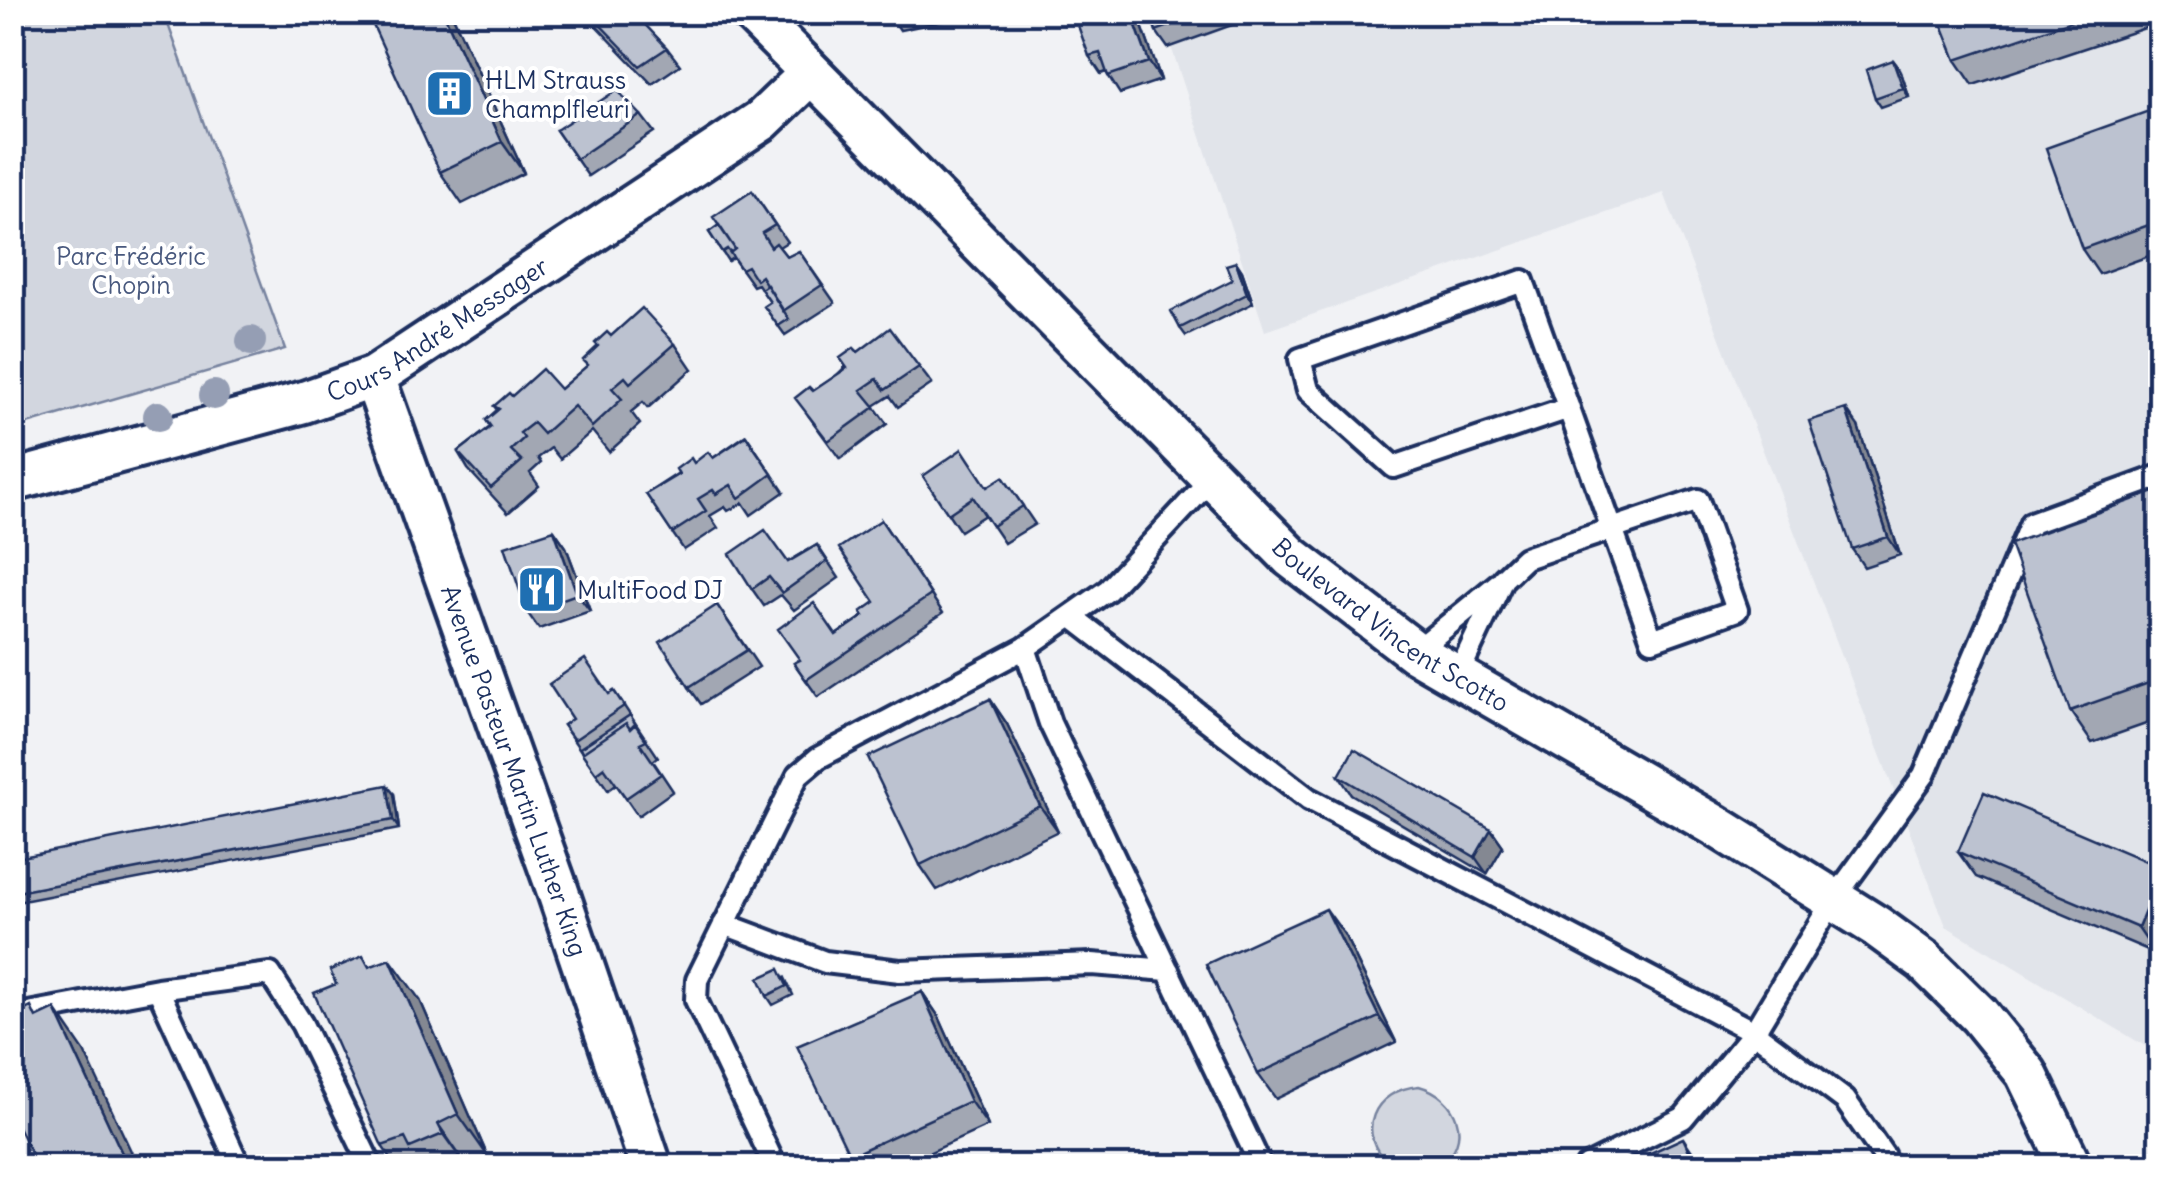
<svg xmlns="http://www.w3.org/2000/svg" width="2173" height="1179" font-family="Delius,sans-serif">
<rect width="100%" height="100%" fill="#f1f2f5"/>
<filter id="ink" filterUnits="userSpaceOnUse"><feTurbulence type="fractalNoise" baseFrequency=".01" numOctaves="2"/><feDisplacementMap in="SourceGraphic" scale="20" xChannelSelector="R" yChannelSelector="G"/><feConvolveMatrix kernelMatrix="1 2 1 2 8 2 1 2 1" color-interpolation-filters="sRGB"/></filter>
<g filter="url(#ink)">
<path fill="#e1e4ea" d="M1160 13H2160V1055L1946 926 1664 193 1265 331Z"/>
<path fill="#d2d6df" stroke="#76829e" stroke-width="2.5" d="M13 12 164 13 285 349 13 428Z
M1419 1086C1457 1096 1475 1140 1439 1166H1390C1354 1133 1373 1090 1419 1086Z"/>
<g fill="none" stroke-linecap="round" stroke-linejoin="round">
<defs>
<path id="lane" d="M1071 616 1309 799 1754 1032 1845 1100 1884 1156V1166
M1025 648 1050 723 1261 1166
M1415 652 1498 584
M1457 677 1503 579 1525 558 1612 529 1652 640 1737 610 1698 500 1612 529 1523 281 1300 359 1308 390 1394 467 1569 408
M724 924 825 962 900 971 1092 964 1168 970
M158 989 239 1166
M12 1016 158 989 270 974 302 1024 371 1166
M775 1166 696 1000 697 980 798 775 818 758 1025 648 1108 590 1212 478
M1587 1166 1683 1118 1754 1032 1834 899 1924 775 2031 523 2160 476"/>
<g id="street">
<path id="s1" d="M751 12 1291 557 1415 652 1716 826 1876 926 1924 961 1979 1015 2026 1073 2071 1166"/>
<path id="s2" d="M374 377 556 886 651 1166"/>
<path id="s3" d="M12 481 304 402 374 377 762 120 810 74"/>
</g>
</defs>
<use href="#lane" stroke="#1b2f5e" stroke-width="28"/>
<use href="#street" stroke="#1b2f5e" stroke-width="48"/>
<use href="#lane" stroke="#fff" stroke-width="20"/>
<use href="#street" stroke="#fff" stroke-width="40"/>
</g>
<g fill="#959eb4">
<circle cx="251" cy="341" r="15"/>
<circle cx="214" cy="395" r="15"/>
<circle cx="158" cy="416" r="15"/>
</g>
<path fill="#a2a7b3" stroke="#1b2f5e" stroke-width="2.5" d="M451 12 524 173 462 204 440 172Z
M583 12H633L667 48 680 65 652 84Z
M888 12H942L944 21 900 30Z
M1137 12 1161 80 1120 94 1106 72 1101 74 1089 56Z
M1150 12H1268L1168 48 1156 31Z
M1937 12H2160V23L1973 85 1956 60Z
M1893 60 1900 69 1909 97 1881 107 1875 98Z
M2160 107V252L2099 274 2082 249Z
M641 115 654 132 588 176 556 130Z
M752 191 787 242 779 247 787 257 799 251 835 303 785 335 764 306 770 302 758 284 753 286 733 258 728 261 709 232 719 225Z
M1236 262 1242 271 1253 303 1186 336 1180 328 1232 280Z
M611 336 675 344 692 369 648 408 643 402 631 412 640 424 609 452 592 431 560 459 551 448 538 458 541 463 530 473 539 486 508 513 468 469 458 452 490 427 486 420 497 410 494 406 512 396 560 389 587 366Z
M846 366 919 367 932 384 898 407 890 396 874 406 887 424 840 459 808 415 813 391 836 376Z
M1858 426 1900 555 1864 567 1852 549Z
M746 435 784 492 751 515 743 503 728 511 725 507 710 516 718 528 684 550 646 494 694 463 713 458Z
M923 476 987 487 1003 477 1035 524 1004 543 985 515 960 531Z
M2160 490V719L2092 743 2070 711Z
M881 520 943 613 818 697 794 663 864 616 875 602Z
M554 530 566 547 590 611 539 629 527 612Z
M817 545 839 578 794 610 781 595 764 606 752 589 788 562Z
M717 605 759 667 701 704 689 687Z
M614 691 658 757 653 761 673 791 638 816 616 784 608 790 563 725Z
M990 699 1007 724 1058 831 937 890 920 865Z
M1339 776 1491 829 1503 846 1487 874 1351 794Z
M394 794 399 829 12 903V859Z
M1958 852 2160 875V941L2155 953 1976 877Z
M1344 934 1396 1042 1276 1099 1258 1074Z
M370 967 420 1000 487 1155 467 1165V1166H396L382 1146 336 984Z
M785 978 793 995 773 1005 767 996Z
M922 992 939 1017 988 1126 900 1166H858L850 1156Z"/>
<path fill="#848892" stroke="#1b2f5e" stroke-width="2.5" d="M443 12H451L524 173 502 142Z
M1131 12H1137L1161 80 1149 62Z
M1893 60 1900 69 1909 97 1903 88Z
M1236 262 1242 271 1253 303 1247 294Z
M1846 409 1858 426 1900 555 1888 537Z
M554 530 566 547 590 611 577 594Z
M990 699 1007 724 1058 831 1040 806Z
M387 785 394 794 399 829 393 820Z
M1491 829 1503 846 1487 874 1475 857Z
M2160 875V941L2155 953 2138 928Z
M1326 909 1344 934 1396 1042 1379 1017Z
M390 959 420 1000 487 1155 458 1114Z
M922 992 939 1017 988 1126 970 1101Z
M55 1009 84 1051 138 1166H129L126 1162Z
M438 1124 467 1166H466L443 1134Z
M1683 1138 1700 1163 1702 1166H1696Z"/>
<path fill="#bcc2d0" stroke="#1b2f5e" stroke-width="2.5" d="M367 12H443L502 142 440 172Z
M588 12H633L667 48 640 66Z
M1073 12H1131L1149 62 1108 76 1100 53 1089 56Z
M1150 12H1208L1156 31Z
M1937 12H2098L1956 60Z
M1893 60 1903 88 1875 98 1866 70Z
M617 90 641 115 576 159 556 130Z
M2160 107V221L2082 249 2046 148Z
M752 191 775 225 762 233 771 247 776 243 787 257 799 251 822 285 783 311 761 276 756 280 747 266 741 269 730 253 735 249 713 217Z
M719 225 735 249 730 253 733 257 727 249 722 252 709 232Z
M1236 262 1247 294 1180 328 1171 311 1232 280 1226 265Z
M767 285 789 319 778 326 764 306 770 302 761 289Z
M642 308 675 344 630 383 625 377 612 388 622 399 592 427 574 406 543 434 533 423 520 433 524 438 511 450 522 461 491 488 458 452 491 427 486 420 499 409 494 406 509 393 512 396 542 369 560 389 588 365 583 360 598 346 595 343 607 332 611 336Z
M890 328 919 367 885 390 877 379 861 390 875 407 828 441 795 398 809 387 813 391 847 368 840 358 854 348 858 352Z
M1846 409 1888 537 1852 549 1809 421Z
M746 436 772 474 739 498 731 485 716 494 713 490 698 499 706 511 672 533 646 494 679 474 676 469 691 458 694 463 708 452 713 458Z
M962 449 987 487 1003 477 1023 506 992 526 973 497 948 514 923 476Z
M2160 490V679L2070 711 2010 544Z
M881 520 931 595 806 680 794 663 800 660 778 629 814 603 836 635 864 616 861 612 875 602 839 548Z
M554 530 577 594 527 612 505 546Z
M765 530 788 562 817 545 827 561 782 593 769 577 752 589 730 554Z
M717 605 747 650 689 687 660 642Z
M585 659 609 694 614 691 624 706 574 740 563 725 572 719 549 684Z
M990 699 1040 806 920 865 868 757Z
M630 715 641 733 635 724 630 729 626 723 582 753 580 748Z
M626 723 630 729 635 724 646 740 640 743 661 774 626 798 604 767 596 773 582 753Z
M1354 749 1491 829 1475 857 1339 776Z
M387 785 393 820 12 893V859Z
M1984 792 2160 867V875L2138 928 1958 852Z
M1326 909 1379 1017 1258 1074 1206 964Z
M363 956 369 967 390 959 458 1114 438 1124 443 1134 410 1148 405 1138 382 1146 314 993 336 984 330 970Z
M779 969 787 986 767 996 759 978Z
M922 992 970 1101 850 1156 797 1046Z
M31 1007 36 1018 55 1009 126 1162 117 1166H37L12 1114V1017Z
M1683 1138 1696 1166H1622Z"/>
</g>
<defs>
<symbol id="building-square" viewBox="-11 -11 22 22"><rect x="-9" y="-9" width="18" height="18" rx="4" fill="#1f6fb2" stroke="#fff"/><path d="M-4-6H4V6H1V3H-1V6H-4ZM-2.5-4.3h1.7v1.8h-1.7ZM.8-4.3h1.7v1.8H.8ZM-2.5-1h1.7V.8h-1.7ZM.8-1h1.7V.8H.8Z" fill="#fff"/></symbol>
<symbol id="restaurant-square" viewBox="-11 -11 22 22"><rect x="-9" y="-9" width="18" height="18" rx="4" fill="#1f6fb2" stroke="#fff"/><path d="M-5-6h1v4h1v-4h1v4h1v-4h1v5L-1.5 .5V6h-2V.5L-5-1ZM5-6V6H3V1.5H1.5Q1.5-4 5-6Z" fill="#fff"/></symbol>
</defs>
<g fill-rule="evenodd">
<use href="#building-square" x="422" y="66" width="55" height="55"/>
<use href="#restaurant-square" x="514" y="562" width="55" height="55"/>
</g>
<g text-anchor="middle" stroke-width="8" stroke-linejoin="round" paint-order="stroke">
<g font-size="25" fill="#1b2f5e" stroke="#fff" text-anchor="start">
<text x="485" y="89">HLM Strauss<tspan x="485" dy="29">Champlfleuri</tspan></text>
<text x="577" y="599">MultiFood DJ</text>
</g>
<g font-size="25" fill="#49597e" stroke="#fff">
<text x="131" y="265">Parc Frédéric<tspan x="131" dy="29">Chopin</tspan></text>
</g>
<g font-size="25" fill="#1b2f5e" stroke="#fff">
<text dy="9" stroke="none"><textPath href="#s3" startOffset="455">Cours André Messager</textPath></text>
<text dy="9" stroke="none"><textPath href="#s1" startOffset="888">Boulevard Vincent Scotto</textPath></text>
<text dy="9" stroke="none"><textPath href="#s2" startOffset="418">Avenue Pasteur Martin Luther King</textPath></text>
</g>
</g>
<rect width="2173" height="1179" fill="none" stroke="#fff" stroke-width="50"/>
<rect x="25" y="25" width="2123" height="1129" fill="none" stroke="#1b2f5e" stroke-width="4" filter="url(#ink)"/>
</svg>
